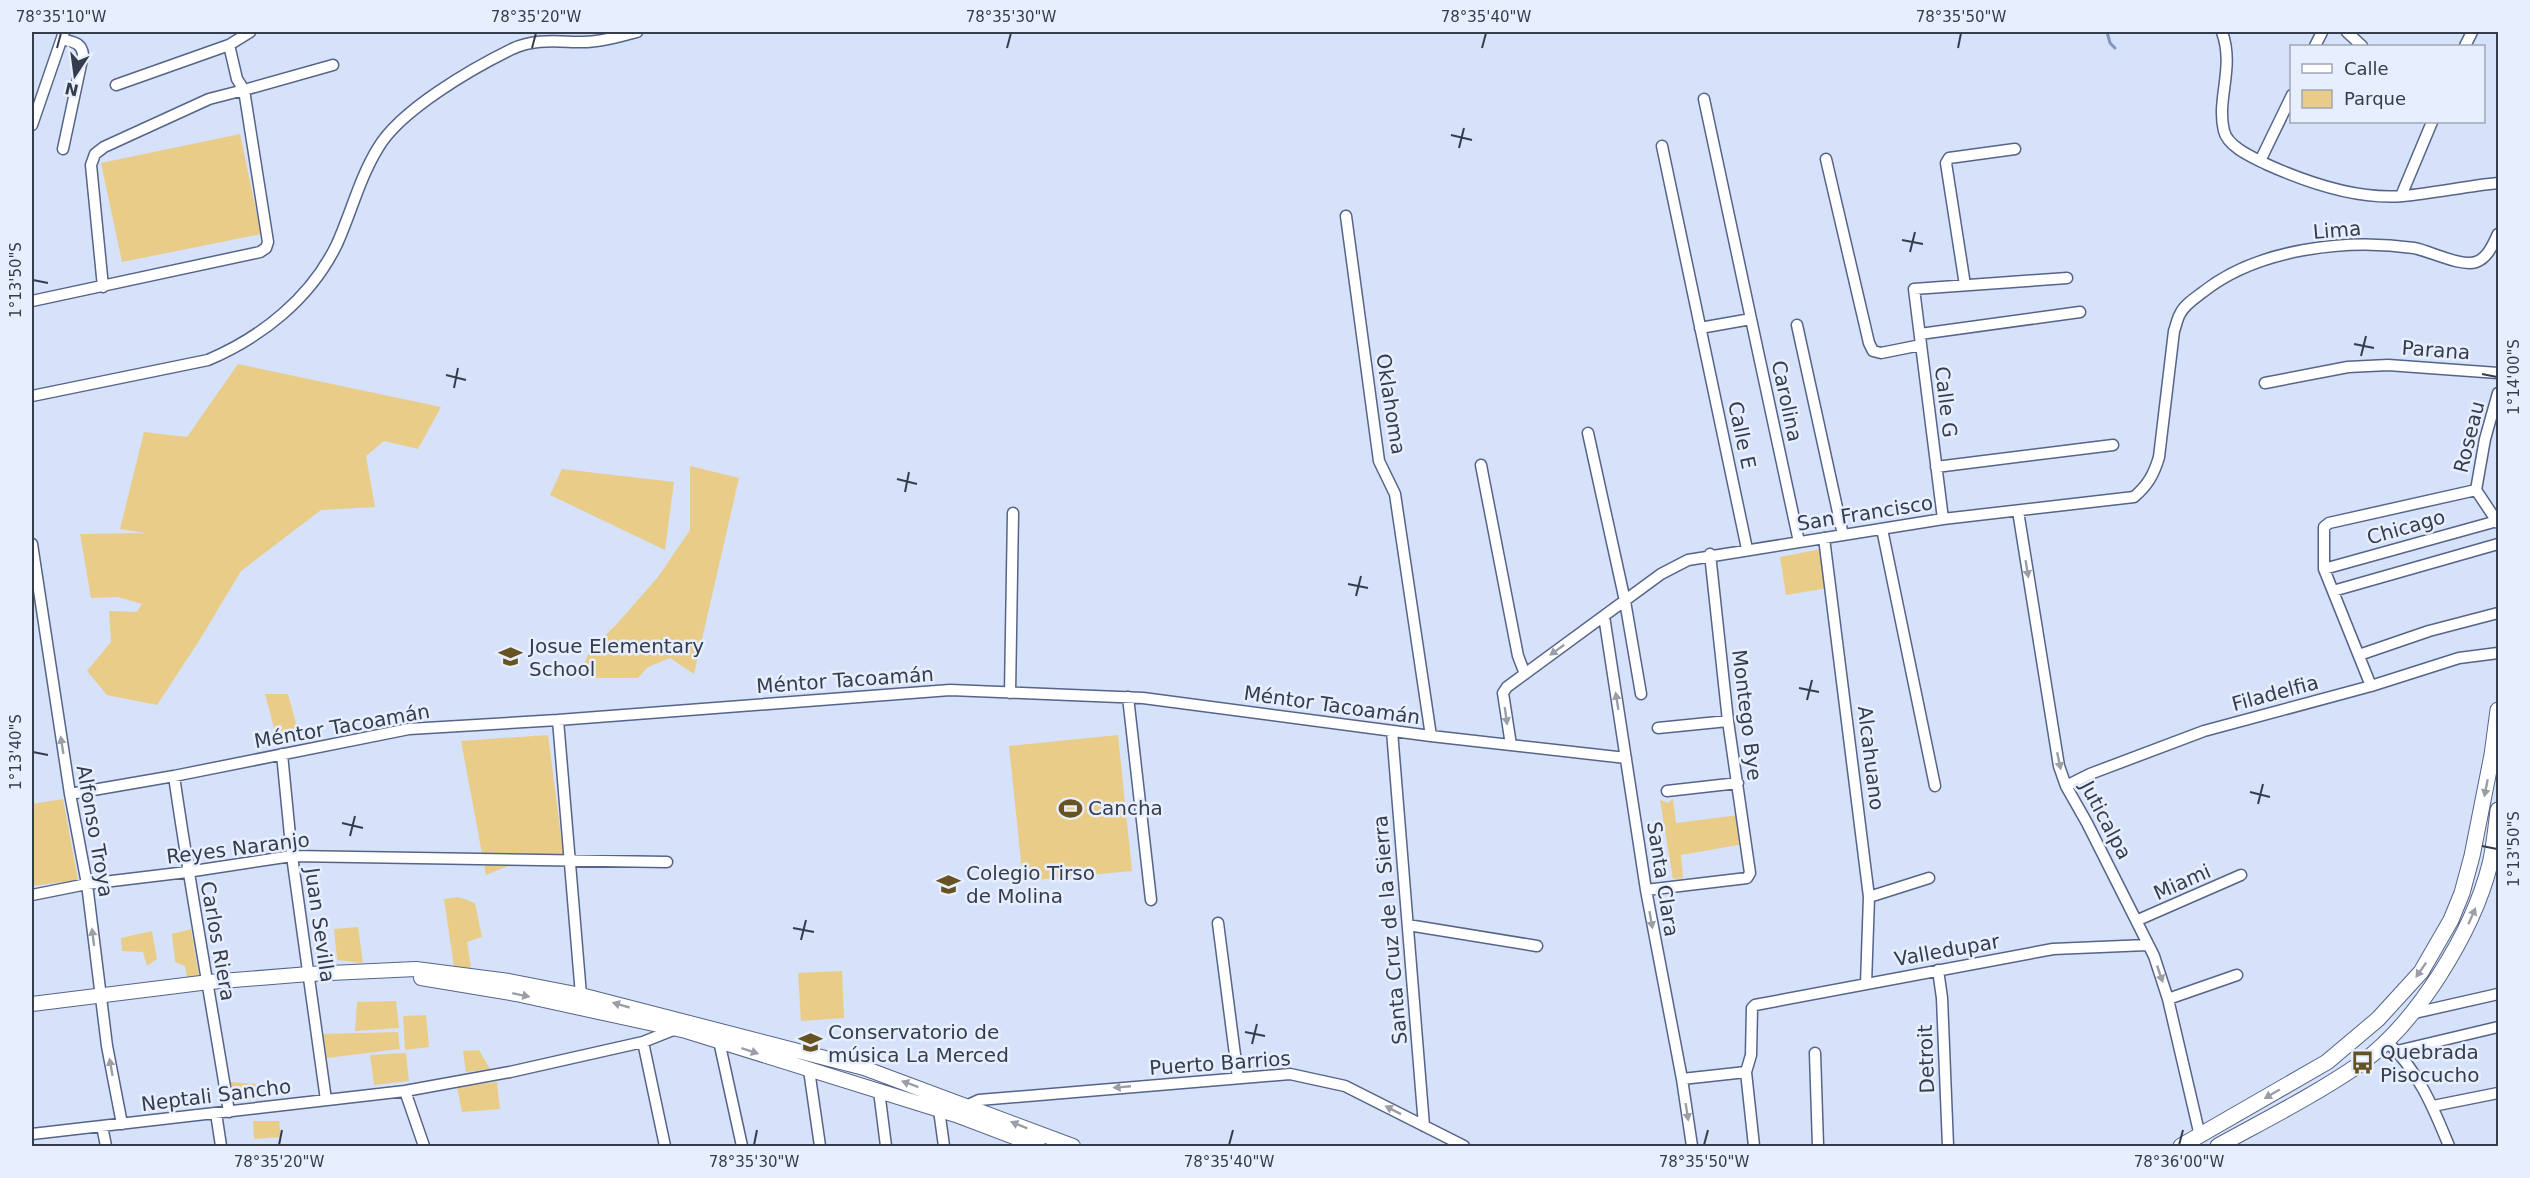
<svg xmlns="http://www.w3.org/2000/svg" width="2530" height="1178" font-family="'DejaVu Sans',sans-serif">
<rect width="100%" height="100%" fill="#d6e1fa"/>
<path fill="#eacc89" d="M240 134 261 234 122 262 101 163Z
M238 364 441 407 418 449 384 441 366 456 375 507 321 510 241 571 199 641 157 705 107 695 87 671 111 642 109 611 137 612 142 604 118 597 91 598 80 534 145 533 120 529 144 432 187 437Z
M690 466 739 478 694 674 670 658 648 667 638 678H578L590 650 615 626 658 577 690 530Z
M562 469 674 482 665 550 550 495Z
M1821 549 1828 588 1786 595 1780 557Z
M265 694H288L300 738 278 743Z
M548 735 564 860 525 859 486 875 461 741Z
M1118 735 1132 871 1023 881 1009 746Z
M63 799 78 880 32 886V804Z
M1673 799 1676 823 1739 815 1744 844 1681 855 1683 878 1673 879 1660 800 1668 803Z
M458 897 475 903 482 937 467 942 471 968 454 967 444 899Z
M358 927 363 963 337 960 334 929Z
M191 929 199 976 187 978 185 966 175 962 172 934Z
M152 931 157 959 147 966 143 952 122 951 121 938Z
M842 971 844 1018 801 1021 798 973Z
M396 1001 399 1028 355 1031 357 1002Z
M426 1015 429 1047 405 1050 403 1016Z
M398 1032 400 1049 327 1058 323 1034Z
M479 1050 490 1069 466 1072 463 1051Z
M406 1053 409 1081 374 1085 370 1055Z
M230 1082 256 1084 258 1099 233 1102Z
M497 1082 500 1109 462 1112 457 1087Z
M253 1121H279L281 1137 254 1139Z"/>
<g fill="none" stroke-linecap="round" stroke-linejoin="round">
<path stroke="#8596be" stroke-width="3" d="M2107 32 2110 43 2115 48"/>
<defs>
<path id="street" d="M2222 32C2235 68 2216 99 2224 131 2228 147 2252 157 2266 164 2308 183 2357 200 2403 196 2435 193 2467 186 2498 183
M2347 32 2362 46
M62 39C72 42 82 42 83 55L63 149
M2315 46 2322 32
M2465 46 2472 32
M116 85 229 45 250 32
M1704 99 1751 319
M32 125 64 32
M1662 146 1747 549
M1826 159 1869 343 1873 351 1881 353 1921 345
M2260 161 2292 95
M2401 196 2432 122
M1346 216 1379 461 1395 494 1431 736
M1965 285 1946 163 1949 158 2015 149
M103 287 91 165 95 154 104 147 209 99 244 90 237 79 229 45
M32 301 260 252 266 248 268 242 244 90 333 65
M1797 325 1843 535
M1700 328 1751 319 1799 542
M1920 334 2080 312
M2265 383 2348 367 2388 365 2498 373
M32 396 208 360C262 337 311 298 337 244 351 213 360 177 378 148 400 110 473 68 512 49 536 38 558 42 584 42 602 42 620 36 637 32
M1588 433 1625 601 1641 694
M1481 465 1518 656 1525 674
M1936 467 2113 445
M2476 490 2485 439 2498 393
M2476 490 2498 523
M2018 511 2059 766 2066 786 2087 823 2154 956 2168 999 2200 1136
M1943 519 1914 289 2067 278
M1882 529 1935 786
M1824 538 1869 897 1866 984
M32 544 70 794 87 884 107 1046 122 1124
M2324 569 2497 521
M2333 591 2498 544
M1604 616 1646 890 1682 1079 1692 1146
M2359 655 2429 631 2498 613
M2371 686 2324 569V527L2329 523 2476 490
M1010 693 1013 513
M1128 697 1151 900
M558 720 581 995
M1658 728 1728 721
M1392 731 1424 1126
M1511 745 1503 693 1507 687 1661 574 1688 560 1943 519 2134 497C2148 485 2154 474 2159 457L2174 331C2176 326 2177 319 2180 314 2184 305 2195 298 2203 292 2257 249 2346 238 2414 248 2430 251 2461 267 2476 262 2488 258 2493 244 2498 234
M282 754 292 856 326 1100
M174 776C190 888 211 1000 229 1112
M2066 786 2090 774 2204 731 2371 686 2459 658 2498 653
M1667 791 1738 783
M70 794 174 776 409 729 558 720 950 690 1143 698 1431 736 1626 758
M1646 890 1747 878 1750 873 1728 721 1710 554
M32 895 87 884 187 872 292 856 667 862
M1869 897 1929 878
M2138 920 2241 875
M1218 923 1238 1078
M1408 925 1537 946
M1938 970 1942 998 1948 1146
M2168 999 2237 975
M2410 1014 2498 994
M719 1041 742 1146
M2386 1041C2417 1068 2434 1109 2449 1146
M2397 1051 2498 1027
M1815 1053 1818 1146
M809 1070 820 1146
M1682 1079 1746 1072
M405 1091 424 1146
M879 1091 886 1146
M2433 1106 2498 1093
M962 1108 979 1100 1290 1074 1345 1086 1464 1146
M939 1110 944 1146
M216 1113 221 1146
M102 1126 106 1146
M32 1134 405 1091 510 1072 643 1042
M665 1146 643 1042 673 1030
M1754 1146 1746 1072 1751 1055 1752 1008 1755 1005 2053 949 2147 945"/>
<path id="secondary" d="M421 978 516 994 686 1031 956 1115 1038 1146
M32 1004 209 982 309 974 416 969 509 981 581 995 864 1068 1073 1146"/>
<path id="primary" d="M2181 1146 2327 1062 2378 1019 2421 972 2451 920 2462 893 2472 856 2492 755 2498 710
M2218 1146C2265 1120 2315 1095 2360 1064 2417 1023 2473 932 2490 864 2494 847 2496 828 2498 810"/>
</defs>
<use href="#street" stroke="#556487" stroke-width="13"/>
<use href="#secondary" stroke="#556487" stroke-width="16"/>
<use href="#primary" stroke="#556487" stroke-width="17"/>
<use href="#street" stroke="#fff" stroke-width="10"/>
<use href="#secondary" stroke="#fff" stroke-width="14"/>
<use href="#primary" stroke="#fff" stroke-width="15"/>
</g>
<defs><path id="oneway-solid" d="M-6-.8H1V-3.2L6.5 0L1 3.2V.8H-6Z" transform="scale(1.5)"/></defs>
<g fill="#9a9ea6">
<use href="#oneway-solid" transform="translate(2027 569) rotate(81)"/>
<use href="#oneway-solid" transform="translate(1557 650) rotate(144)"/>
<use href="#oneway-solid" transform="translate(1617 701) rotate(-99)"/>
<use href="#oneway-solid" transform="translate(1506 716) rotate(82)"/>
<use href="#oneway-solid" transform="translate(62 745) rotate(-99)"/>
<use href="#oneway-solid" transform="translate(2059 761) rotate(78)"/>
<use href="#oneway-solid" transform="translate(2486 788) rotate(101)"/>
<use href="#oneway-solid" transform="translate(2472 916) rotate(-66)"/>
<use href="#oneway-solid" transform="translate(1651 920) rotate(80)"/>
<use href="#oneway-solid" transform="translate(93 937) rotate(-97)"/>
<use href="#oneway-solid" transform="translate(2421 970) rotate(125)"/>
<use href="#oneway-solid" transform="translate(2160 974) rotate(71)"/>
<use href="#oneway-solid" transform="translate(521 995) rotate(12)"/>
<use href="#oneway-solid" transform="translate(621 1005) rotate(-164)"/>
<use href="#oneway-solid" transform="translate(750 1051) rotate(18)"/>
<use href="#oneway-solid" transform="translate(111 1067) rotate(-100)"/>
<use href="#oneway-solid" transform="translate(910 1084) rotate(-160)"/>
<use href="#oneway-solid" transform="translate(1122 1087) rotate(175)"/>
<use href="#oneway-solid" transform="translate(2272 1094) rotate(150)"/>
<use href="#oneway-solid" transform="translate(1393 1110) rotate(-153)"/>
<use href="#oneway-solid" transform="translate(1687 1112) rotate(81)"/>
<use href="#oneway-solid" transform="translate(1019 1125) rotate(-158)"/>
</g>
<path fill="none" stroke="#353c4c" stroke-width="2" d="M57 48 61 33M532 48 536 33M1007 48 1011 33M1482 48 1486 33M1958 48 1961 33M1451 135 1472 140M1459 148 1464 128M1902 240 1923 244M1910 252 1915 232M33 280 48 283M2354 344 2374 348M2361 356 2366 336M2482 374 2497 377M446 375 466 380M454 388 458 368M897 479 917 484M905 492 909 472M1348 584 1368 588M1356 596 1361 576M1799 688 1819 692M1807 700 1812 680M33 752 48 755M2250 792 2270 797M2258 804 2263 784M342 823 363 828M350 836 355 816M2482 846 2497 849M793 928 814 932M801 940 806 920M1245 1032 1265 1036M1252 1044 1257 1024M279 1145 282 1130M754 1145 757 1130M1229 1145 1233 1130M1704 1145 1708 1130M2179 1145 2183 1130"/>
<defs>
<symbol id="school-bare" viewBox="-9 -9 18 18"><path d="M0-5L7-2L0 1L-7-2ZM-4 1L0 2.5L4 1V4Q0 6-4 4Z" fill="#675221" stroke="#e7efff" stroke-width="2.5" paint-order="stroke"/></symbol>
<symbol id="stadium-bare" viewBox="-9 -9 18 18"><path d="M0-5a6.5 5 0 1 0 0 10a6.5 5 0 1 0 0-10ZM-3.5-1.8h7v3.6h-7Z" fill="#675221" stroke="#e7efff" stroke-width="2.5" paint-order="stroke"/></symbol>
<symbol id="university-bare" viewBox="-9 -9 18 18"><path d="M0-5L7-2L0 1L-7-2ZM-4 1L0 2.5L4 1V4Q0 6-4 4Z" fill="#675221" stroke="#e7efff" stroke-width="2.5" paint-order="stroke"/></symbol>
<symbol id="bus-bare" viewBox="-9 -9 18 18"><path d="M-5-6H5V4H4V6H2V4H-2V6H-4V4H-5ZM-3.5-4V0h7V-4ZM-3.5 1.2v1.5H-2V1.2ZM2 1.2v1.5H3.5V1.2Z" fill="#675221" stroke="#e7efff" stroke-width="2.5" paint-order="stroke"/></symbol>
</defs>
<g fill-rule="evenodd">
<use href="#school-bare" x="494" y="640" width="33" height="33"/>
<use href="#stadium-bare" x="1054" y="792" width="33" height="33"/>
<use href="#university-bare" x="932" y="868" width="33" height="33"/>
<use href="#school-bare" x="794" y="1026" width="33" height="33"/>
<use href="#bus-bare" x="2346" y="1046" width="33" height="33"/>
</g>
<g text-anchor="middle" stroke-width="5" stroke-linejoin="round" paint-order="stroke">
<g font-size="20" fill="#353c4c" stroke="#e7efff">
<text transform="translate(2337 230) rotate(-5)" y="7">Lima</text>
<text transform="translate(2436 350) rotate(4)" y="7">Parana</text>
<text transform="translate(1787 401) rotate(78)" y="7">Carolina</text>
<text transform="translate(1946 402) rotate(83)" y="7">Calle G</text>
<text transform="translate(1391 404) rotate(81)" y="7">Oklahoma</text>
<text transform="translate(1742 435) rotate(78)" y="7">Calle E</text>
<text transform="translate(2469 437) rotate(-76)" y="7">Roseau</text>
<text transform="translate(1865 513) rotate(-9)" y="7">San Francisco</text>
<text transform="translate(2406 527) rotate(-16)" y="7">Chicago</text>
<text transform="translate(845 680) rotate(-4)" y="7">Méntor Tacoamán</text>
<text transform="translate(2275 693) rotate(-15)" y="7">Filadelfia</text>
<text transform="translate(1332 705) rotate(8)" y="7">Méntor Tacoamán</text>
<text transform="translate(1747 715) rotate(83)" y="7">Montego Bye</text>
<text transform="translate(342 726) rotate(-10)" y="7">Méntor Tacoamán</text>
<text transform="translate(1871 758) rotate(83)" y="7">Alcahuano</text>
<text transform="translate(2106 820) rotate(62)" y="7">Juticalpa</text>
<text transform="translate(95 831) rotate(80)" y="7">Alfonso Troya</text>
<text transform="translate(238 848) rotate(-7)" y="7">Reyes Naranjo</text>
<text transform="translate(1663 879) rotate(81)" y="7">Santa Clara</text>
<text transform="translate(2182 882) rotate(-24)" y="7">Miami</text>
<text transform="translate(320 925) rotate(82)" y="7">Juan Sevilla</text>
<text transform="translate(1390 930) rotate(-95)" y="7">Santa Cruz de la Sierra</text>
<text transform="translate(218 941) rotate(80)" y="7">Carlos Riera</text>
<text transform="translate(1947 950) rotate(-10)" y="7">Valledupar</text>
<text transform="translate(1926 1059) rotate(-92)" y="7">Detroit</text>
<text transform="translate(1220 1063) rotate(-4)" y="7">Puerto Barrios</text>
<text transform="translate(216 1095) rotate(-7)" y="7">Neptali Sancho</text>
</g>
<g font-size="20" fill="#353c4c" stroke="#e7efff" text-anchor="start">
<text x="529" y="653">Josue Elementary<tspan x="529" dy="23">School</tspan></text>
<text x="1088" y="815">Cancha</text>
<text x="966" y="880">Colegio Tirso<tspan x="966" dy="23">de Molina</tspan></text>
<text x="828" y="1039">Conservatorio de<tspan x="828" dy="23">música La Merced</tspan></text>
<text x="2380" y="1059">Quebrada<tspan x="2380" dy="23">Pisocucho</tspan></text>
</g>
</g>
<rect width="2530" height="1178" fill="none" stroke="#e7efff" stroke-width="66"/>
<rect x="2290" y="45" width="195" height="78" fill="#e7efff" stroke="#a0a7b7" stroke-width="1.5"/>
<rect x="2302" y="64" width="30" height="9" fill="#ffffff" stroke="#a0a7b7" stroke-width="1.5"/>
<text x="2344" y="75" font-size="18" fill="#353c4c">Calle</text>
<rect x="2302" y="90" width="30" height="18" fill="#eacc89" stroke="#a0a7b7" stroke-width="1.5"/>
<text x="2344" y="105" font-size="18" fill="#353c4c">Parque</text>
<g transform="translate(75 75) rotate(193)" stroke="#e7efff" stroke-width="4.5" paint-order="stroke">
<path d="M0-4.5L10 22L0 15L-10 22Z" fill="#353c4c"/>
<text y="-9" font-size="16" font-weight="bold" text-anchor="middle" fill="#353c4c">N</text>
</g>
<rect x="33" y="33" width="2464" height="1112" fill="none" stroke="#353c4c" stroke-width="2"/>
<g font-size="15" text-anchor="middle" fill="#353c4c">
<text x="61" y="22">78°35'10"W</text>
<text x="536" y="22">78°35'20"W</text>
<text x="1011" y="22">78°35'30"W</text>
<text x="1486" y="22">78°35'40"W</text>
<text x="1961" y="22">78°35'50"W</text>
<text transform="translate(16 280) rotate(-90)" y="5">1°13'50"S</text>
<text transform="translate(2514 377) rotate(-90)" y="5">1°14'00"S</text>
<text transform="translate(16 752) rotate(-90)" y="5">1°13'40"S</text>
<text transform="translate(2514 849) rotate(-90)" y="5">1°13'50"S</text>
<text x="279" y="1167">78°35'20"W</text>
<text x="754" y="1167">78°35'30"W</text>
<text x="1229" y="1167">78°35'40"W</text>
<text x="1704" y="1167">78°35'50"W</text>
<text x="2179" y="1167">78°36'00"W</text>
</g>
</svg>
